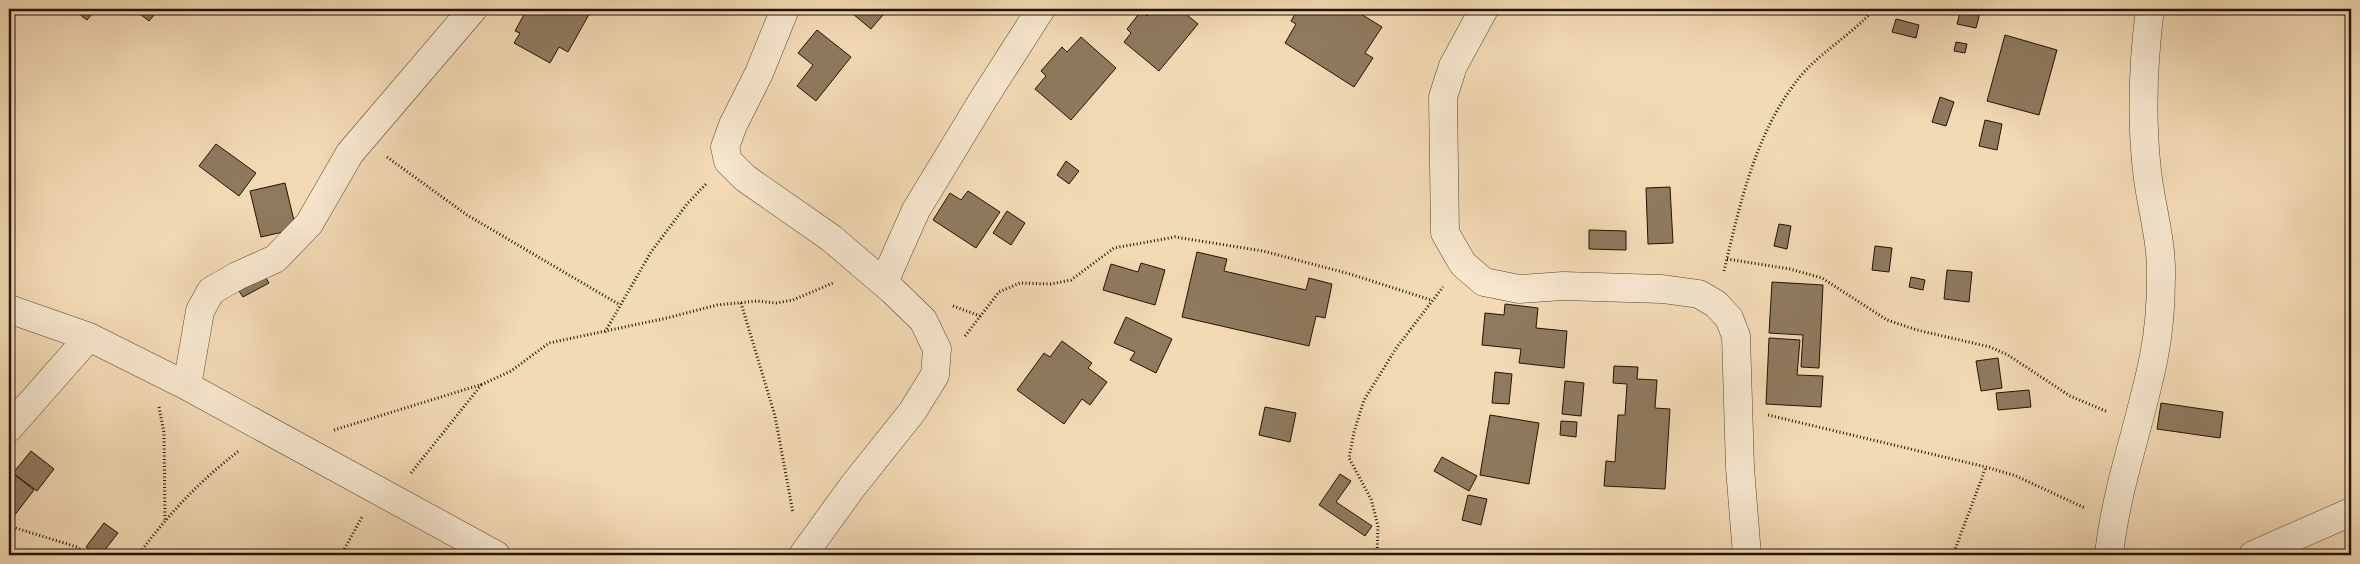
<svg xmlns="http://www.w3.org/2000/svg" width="2360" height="564" font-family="'Libre Caslon Text',serif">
<rect width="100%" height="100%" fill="#f3dab5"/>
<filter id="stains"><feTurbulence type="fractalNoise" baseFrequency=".004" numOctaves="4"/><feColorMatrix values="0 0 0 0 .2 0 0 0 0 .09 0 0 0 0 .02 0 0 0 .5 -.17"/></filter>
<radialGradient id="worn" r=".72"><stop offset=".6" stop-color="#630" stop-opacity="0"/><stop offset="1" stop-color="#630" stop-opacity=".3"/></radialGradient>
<path fill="#8f7a5f" stroke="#221301" d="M77 9H96L87 20 75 11Z
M138 9H159L149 21 136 11Z
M527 9H592L568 52 559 47 550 63 514 43 520 33 515 31Z
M847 9H888L871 29Z
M1153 9H1180L1198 24 1159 71 1124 42 1131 33 1127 29 1141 11 1147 16Z
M1298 9H1353L1382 27 1365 53 1373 58 1354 87 1285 43 1296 24 1291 21Z
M1961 9H1981L1976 28 1957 24Z
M1896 19 1919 25 1916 38 1892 32Z
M817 30 851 57 816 101 797 86 813 65 798 53Z
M2005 35 2057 50 2039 115 1987 101Z
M1081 37 1116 68 1071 120 1035 89 1046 76 1041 71 1062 47 1067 52Z
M1956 42 1967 44 1965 53 1954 51Z
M1940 97 1954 102 1946 126 1932 122Z
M1985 120 2002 124 1997 150 1979 146Z
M216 144 256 173 239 196 199 166Z
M1066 161 1079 171 1069 184 1057 175Z
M285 183 296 229 261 237 250 191Z
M1670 187 1673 243 1648 244 1646 188Z
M968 191 1000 212 976 248 933 220 950 193 961 200Z
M1007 211 1025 223 1011 245 993 233Z
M1779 224 1791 226 1787 249 1774 246Z
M1589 230 1626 231V250L1589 249Z
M1875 246 1892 248 1889 272 1872 270Z
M1197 252 1227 259 1224 271 1306 290 1309 278 1332 284 1325 318 1316 316 1309 346 1182 317Z
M1141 263 1165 270 1155 305 1103 290 1111 264 1138 272Z
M261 270 269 283 243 297 235 285Z
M1947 270 1972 272 1969 302 1944 299Z
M1911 277 1925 280 1923 290 1909 287Z
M1772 282 1823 285 1819 368 1801 367 1803 335 1769 333Z
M1505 304 1538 308 1536 328 1567 331 1564 368 1519 363 1521 349 1482 345 1485 313 1504 315Z
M1126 317 1172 339 1156 373 1130 360 1135 352 1114 343Z
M1769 338 1800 340 1797 375 1823 376 1821 407 1766 404Z
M1062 341 1092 363 1088 368 1107 382 1090 405 1082 399 1064 424 1017 390 1044 353 1050 357Z
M1998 358 2002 388 1981 391 1976 361Z
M1614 366 1638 367 1637 379 1657 380 1655 408 1670 409 1665 489 1604 486 1606 461 1615 462 1618 415H1625L1627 384 1613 383Z
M1495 372 1512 374 1509 404 1492 403Z
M1565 381 1584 383 1581 416 1562 414Z
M2029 390 2031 407 1998 410 1996 393Z
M2161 403 2223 412 2220 438 2157 429Z
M1265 407 1296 413 1290 442 1259 435Z
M1490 415 1539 423 1529 484 1480 475Z
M1561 421 1577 422 1576 437 1560 435Z
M31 451 54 469 37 491 13 473Z
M1442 457 1477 476 1469 491 1434 471Z
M14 474 34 490 14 516 9 512V481Z
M1340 474 1351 481 1336 502 1372 526 1365 536 1319 505Z
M1468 495 1487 499 1481 525 1462 520Z
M104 523 118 533 101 555H97L86 547Z"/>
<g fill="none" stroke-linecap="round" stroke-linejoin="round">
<defs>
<path id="minor" d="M785 9 759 73 733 125 725 147 728 161 745 178 831 238 892 290 923 320 937 349 935 375 912 412 853 486 803 555
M1484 9 1453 66 1443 97 1445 233 1463 264 1484 282 1519 289 1563 286 1662 289 1699 294 1716 304 1729 318 1736 336 1740 468 1747 555
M884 282 916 210 984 98 1041 9
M9 309 89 337 187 386 496 555
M187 386 200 311 211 291 237 276 275 259 309 224 350 153 473 9
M9 428 89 337
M2109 555C2116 487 2141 423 2154 356 2159 331 2161 302 2161 276 2162 241 2151 207 2147 171 2141 117 2143 63 2150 9
M2253 555 2351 512"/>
</defs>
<use href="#minor" stroke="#56452e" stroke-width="29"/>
<path stroke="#221301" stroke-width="3" stroke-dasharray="1 2.5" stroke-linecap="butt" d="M387 157 467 215 620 305
M1727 259 1790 269 1822 278 1887 320 1917 330 1990 347 2008 355 2070 396 2108 412
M1724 271C1740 204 1755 133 1799 78 1821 51 1852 35 1874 9
M741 303 775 416 793 513
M953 306 980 316
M605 332 651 252 687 204 707 183
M965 336 999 292 1020 283 1051 284 1071 280 1114 248 1175 237 1263 251 1350 274 1431 300
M159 407 164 433 165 520
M1768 415 1986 467 2016 476 2085 508
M334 430 483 384 511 371 549 343 667 318 717 305 757 301 776 303 793 300 835 282
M411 473 482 384
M9 526 77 547 88 555
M138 555C169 514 198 482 240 450
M341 555 362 517
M1377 555 1378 526 1371 499 1349 458 1354 432 1364 400 1397 347 1443 287
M1953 555 1986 467"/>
<use href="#minor" stroke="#f7e7cf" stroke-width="28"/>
</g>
<rect width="2360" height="564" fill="none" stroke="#f3dab5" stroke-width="30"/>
<rect x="10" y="10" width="2340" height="544" fill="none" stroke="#221301" stroke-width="2.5"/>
<rect x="15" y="15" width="2330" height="534" fill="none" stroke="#221301"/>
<rect width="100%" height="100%" filter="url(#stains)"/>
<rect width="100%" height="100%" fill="url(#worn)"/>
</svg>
